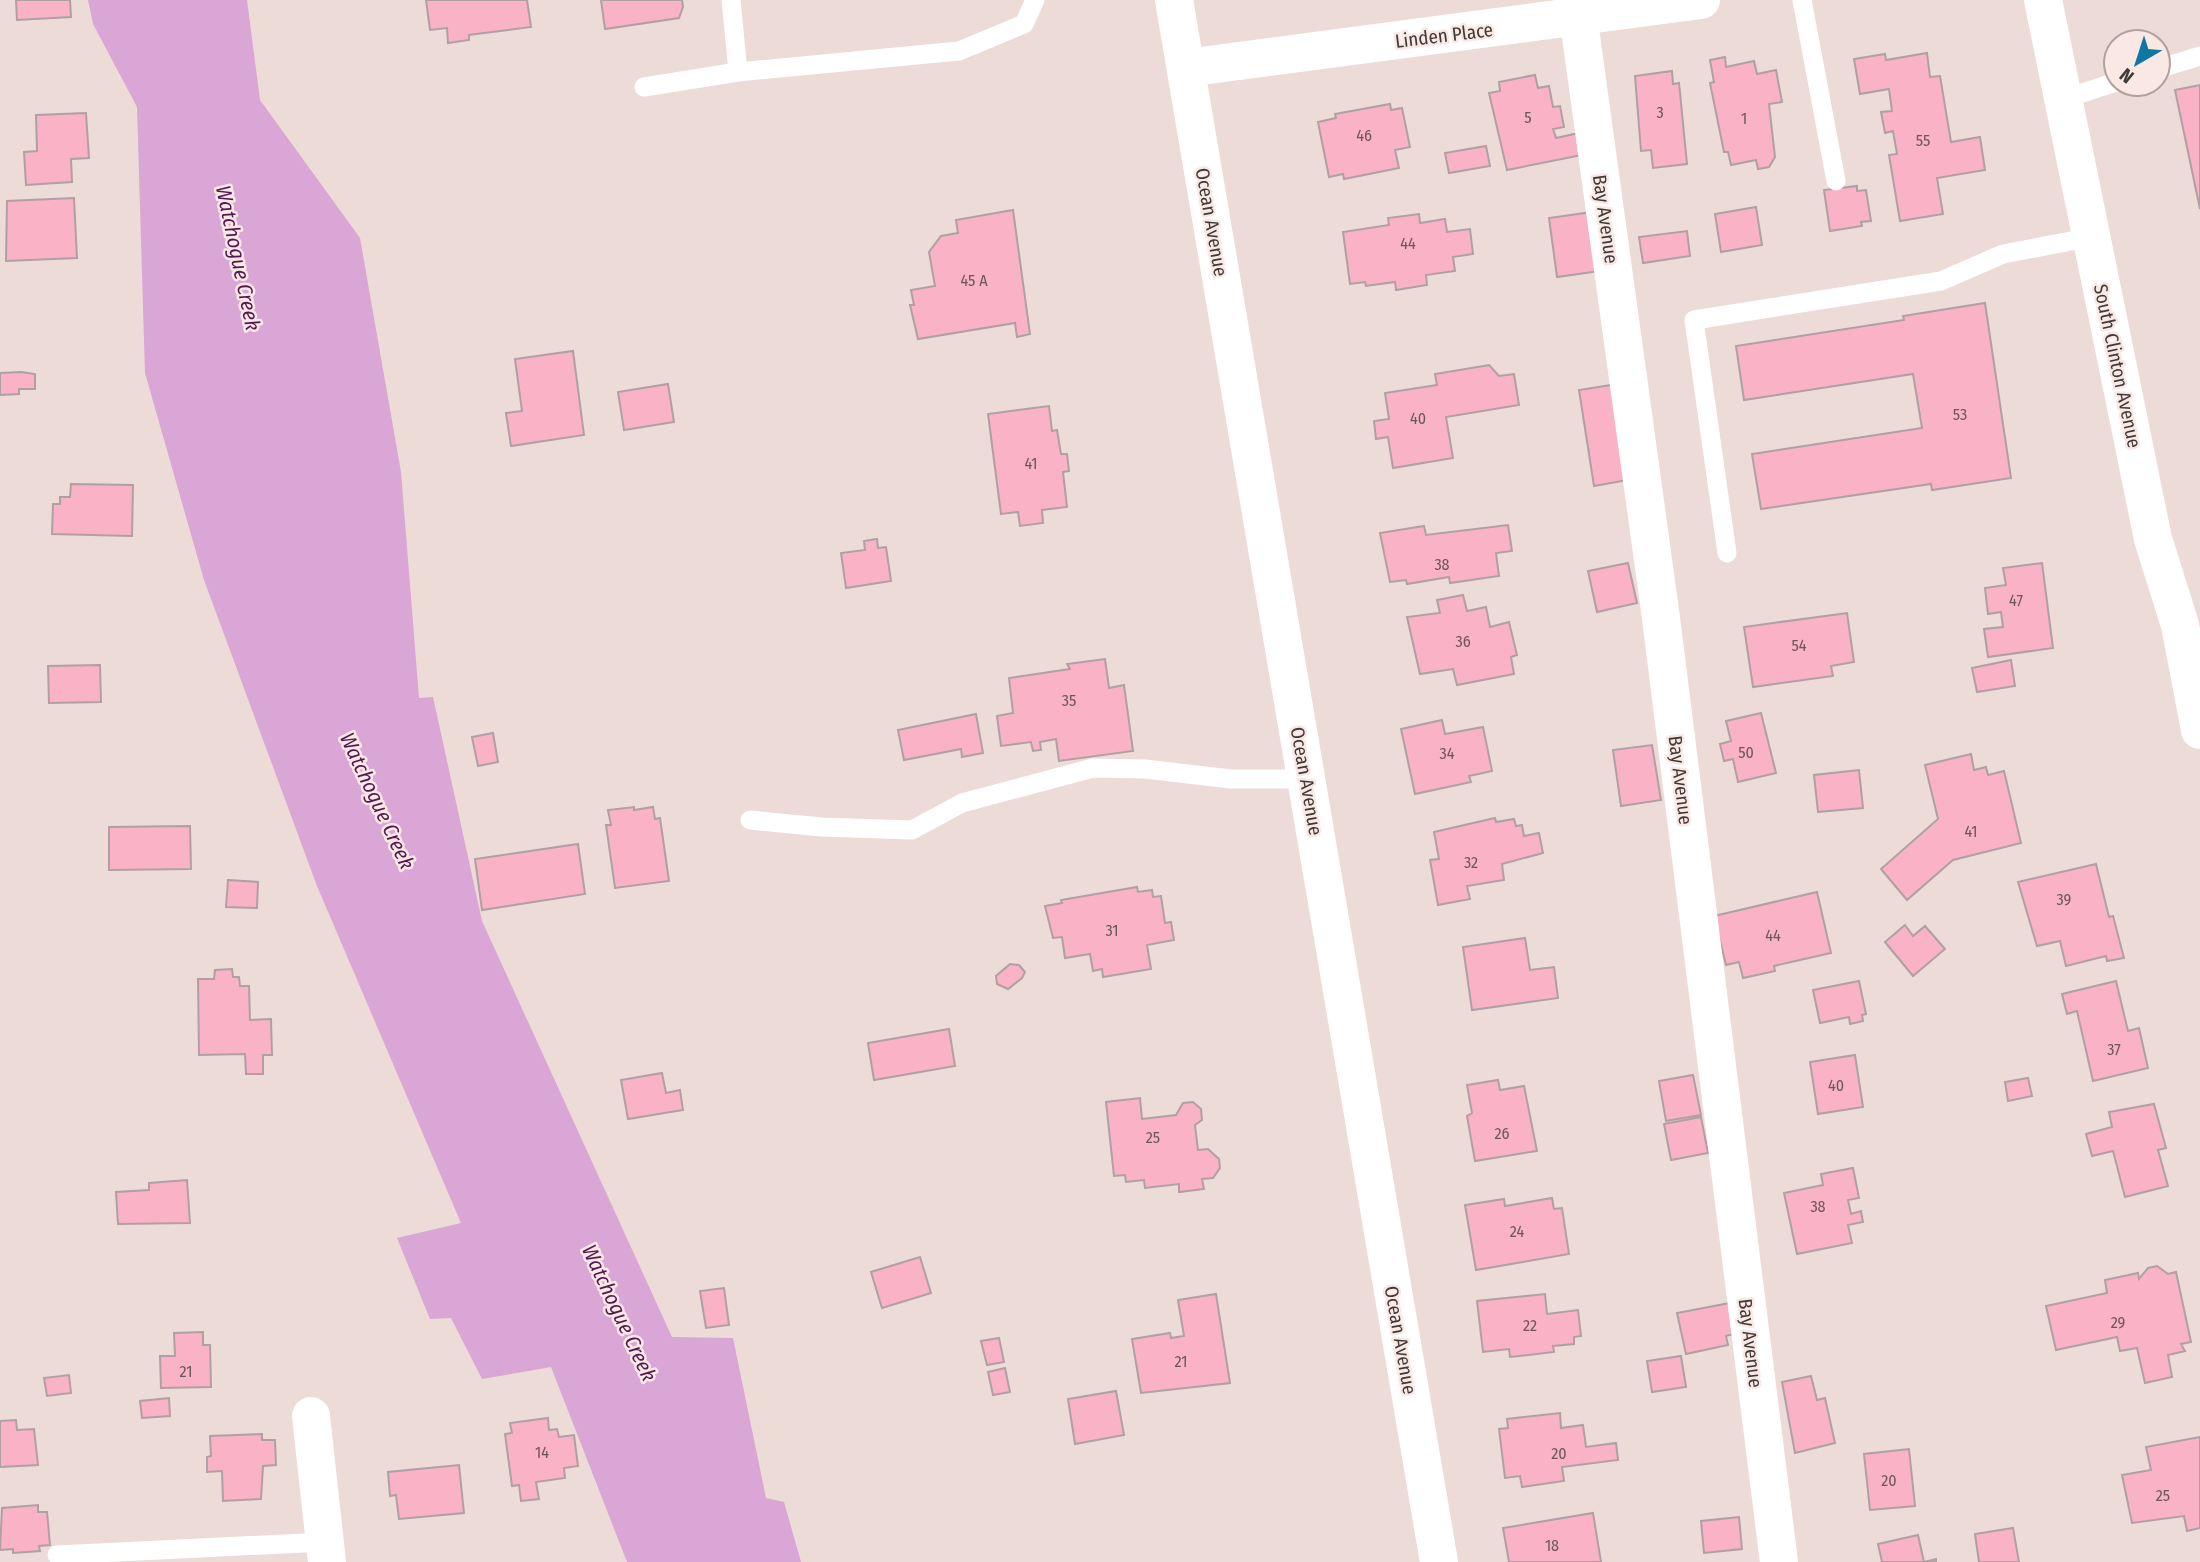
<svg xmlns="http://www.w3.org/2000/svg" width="2200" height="1562" font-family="'Fira Sans Condensed',sans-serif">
<rect width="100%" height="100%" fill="#ecdbd7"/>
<path fill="#d9a6d6" d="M88 0H247L260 100 360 238 401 472 419 698 433 697 482 921 672 1337 733 1338 766 1498 784 1502 801 1562H627L551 1367 482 1379 451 1318 430 1319 397 1238 461 1223 317 886 204 580 145 373 137 107 93 24Z"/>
<path fill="#f9b2c6" stroke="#b0a0a4" stroke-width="2" d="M16 0H70L71 17 17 20Z
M426 0H527L531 27 469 35V40L448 43 447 28 430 30Z
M601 0H682L683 7 679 18 605 29Z
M1927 53 1930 77 1940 76 1951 142 1980 137 1985 170 1937 178 1943 214 1900 221 1889 155 1897 154 1893 131 1885 133 1881 112 1892 111 1889 89 1860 94 1854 59 1885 54 1886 60Z
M1725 57 1726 67 1754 61 1757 74 1776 70 1782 102 1769 104 1775 157 1769 167 1758 169 1756 160 1731 165 1728 152H1724L1710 83 1714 82 1710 60Z
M1672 71 1673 84 1679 83 1687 164 1653 168 1651 150 1641 151 1635 76Z
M1535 75 1538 88 1549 86 1553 107 1560 106 1564 127 1553 129 1556 138 1583 132 1587 154 1507 170 1489 93 1500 91 1499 82Z
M2200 85V209L2175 90Z
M1390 104 1391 110 1402 108 1410 147 1395 150 1399 168 1344 179 1343 174 1329 177 1318 122 1336 118 1335 114Z
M86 113 89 158 71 159 72 182 26 185 24 152 37 151 36 115Z
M1486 146 1490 166 1449 173 1445 153Z
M1857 186V191L1866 190 1871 221 1861 222 1862 226 1830 231 1824 190Z
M74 198 77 258 6 261 7 201Z
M1756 207 1762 245 1721 252 1715 214Z
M1013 210 1030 334 1017 337 1015 323 918 339 910 305H914L911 290 935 286 929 252 941 236 958 233 956 220Z
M1599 211 1607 270 1557 277 1549 218Z
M1419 214 1420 223 1445 219 1447 232 1470 229 1473 254 1453 257 1455 271 1426 275 1427 285 1396 290 1395 282 1366 286 1365 282 1350 284 1343 232 1389 225 1388 218Z
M1687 231 1690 256 1643 263 1639 237Z
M1985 303 2011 478 1932 490 1931 484 1761 509 1752 454 1922 428 1913 374 1744 400 1736 346 1904 320 1903 316Z
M573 351 584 435 511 446 506 413 522 411 515 359Z
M1489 365 1499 376 1514 374 1519 405 1446 417 1453 458 1393 468 1388 437 1376 439 1374 421 1389 419 1385 393 1437 385 1435 374Z
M21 372 35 374V389H19V394L0 395V373Z
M668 384 674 422 624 430 618 392Z
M1618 384 1633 479 1594 486 1579 390Z
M1049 406 1052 431 1057 430 1061 454H1067L1069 471 1063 472 1067 507 1042 510 1043 523 1020 526 1018 512 1001 514 988 414Z
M71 484 133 485 132 536 52 534 53 504H60V497H70Z
M1508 525 1512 551 1496 553 1499 576 1450 583 1449 577 1407 584 1406 580 1390 582 1380 533 1424 526 1426 535Z
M877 539 878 548 886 547 891 581 846 588 841 553 865 550 864 541Z
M1628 563 1637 603 1597 612 1588 571Z
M2042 563 2053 648 1988 657 1984 629 2003 627 2001 612 1988 614 1985 588 2006 585 2003 568Z
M1463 595 1467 611 1486 607 1490 627 1509 622 1517 655 1511 657 1514 674 1457 685 1453 669 1420 674 1407 617 1440 613 1437 600Z
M1847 613 1854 662 1831 666 1833 676 1753 687 1744 627Z
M1105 659 1109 688 1124 685 1133 751 1059 761 1056 739 1040 742 1041 750 1033 751 1031 742 1001 746 997 716 1013 713 1009 678 1070 669 1067 664Z
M2011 660 2015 686 1977 692 1972 668Z
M100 665 101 702 49 703 48 666Z
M1761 713 1776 773 1738 782 1733 759 1724 761 1720 744 1731 741 1726 721Z
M976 714 983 753 962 757 961 749 904 760 898 730Z
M1442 720 1445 734 1483 727 1492 771 1469 776 1471 782 1415 794 1401 729Z
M493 733 498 762 478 766 472 737Z
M1652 745 1661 800 1621 806 1613 750Z
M1971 754 1974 770 1986 767 1988 775 2004 771 2021 843 1953 860 1907 900 1881 869 1938 819 1925 765Z
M1859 770 1863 808 1818 812 1814 775Z
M634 807V810L653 807 655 819 660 818 669 881 615 888 606 825H611L608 810Z
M1495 818 1496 822 1514 819 1516 826 1522 825 1524 836 1539 833 1543 853 1502 864 1504 880 1467 886 1470 899 1438 905 1430 860 1439 859 1434 832Z
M190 826 191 869 109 870V827Z
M578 844 585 894 482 910 475 859Z
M2096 864 2109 917 2113 916 2124 958 2107 961 2106 956 2066 966 2060 941 2037 946 2018 882Z
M228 880 258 882 257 908 226 907Z
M1137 887 1138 892 1152 890 1153 897 1161 896 1165 923 1171 922 1174 940 1147 945 1151 969 1103 977 1102 969 1093 971 1090 954 1065 958 1062 937 1053 938 1045 906 1062 903 1061 900Z
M1817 892 1831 953 1774 966 1775 971 1743 978 1739 962 1726 965 1714 916Z
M1905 925 1913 936 1925 926 1945 949 1913 976 1885 942Z
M1525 938 1530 970 1554 967 1558 998 1472 1010 1463 947Z
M1010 964 1019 965 1025 972 1022 978 1008 989 997 984 996 976Z
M232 969 233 977H239L240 986H249L250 1020 271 1019 272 1055H263V1074H246L245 1054 199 1055 198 979H214L215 970Z
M1859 981 1866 1014 1862 1015 1863 1021 1850 1024 1849 1017 1820 1023 1813 990Z
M2116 981 2128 1031 2139 1028 2148 1068 2093 1081 2077 1011 2067 1014 2062 994Z
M949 1029 955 1066 874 1080 868 1043Z
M1855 1055 1863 1107 1818 1114 1810 1062Z
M662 1073 666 1093 680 1090 683 1110 628 1119 621 1080Z
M1693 1075 1701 1115 1666 1121 1659 1081Z
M2028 1078 2032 1096 2008 1101 2005 1082Z
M1498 1080 1500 1090 1524 1086 1537 1151 1475 1161 1467 1116 1472 1113 1467 1085Z
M1140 1098 1142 1119 1176 1115 1183 1103 1193 1102 1201 1109 1202 1120 1195 1125 1198 1150 1208 1149 1219 1159 1220 1168 1213 1178 1202 1179 1204 1189 1179 1192V1184L1145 1188 1144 1180 1126 1182 1125 1175 1114 1176 1106 1102Z
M2154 1104 2166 1148 2158 1150 2168 1186 2125 1197 2113 1151 2092 1156 2086 1134 2112 1127 2109 1112Z
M1701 1117 1708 1153 1671 1160 1664 1124Z
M1853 1168 1859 1198 1848 1200 1851 1214 1861 1211 1863 1222 1848 1225 1852 1243 1797 1254 1784 1193 1823 1185 1821 1174Z
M187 1180 190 1223 118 1224 116 1192 149 1190V1183Z
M1552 1198 1554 1209 1562 1208 1569 1254 1476 1270 1465 1205 1504 1199 1505 1206Z
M920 1257 931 1293 882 1308 871 1272Z
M2157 1266 2168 1274 2176 1272 2191 1342 2181 1344 2185 1351 2168 1355 2172 1377 2145 1383 2137 1348 2120 1351 2117 1337 2056 1350 2046 1306 2107 1293 2105 1280 2138 1273 2139 1279 2148 1268Z
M724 1288 729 1325 706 1328 700 1291Z
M1216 1294 1230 1383 1141 1393 1132 1339 1170 1333 1171 1338 1184 1336 1178 1300Z
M1545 1294 1547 1314 1578 1310 1581 1336 1574 1337V1344L1553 1346 1554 1352 1510 1357 1509 1349 1483 1352 1477 1301Z
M1730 1303 1737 1333 1726 1336 1728 1345 1686 1354 1677 1313Z
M203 1332V1345H210L211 1387 161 1388 160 1356H175L174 1333Z
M999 1338 1004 1362 987 1365 981 1341Z
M1681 1356 1686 1387 1652 1392 1647 1361Z
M1005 1368 1010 1392 993 1395 988 1372Z
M69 1375 71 1393 47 1396 44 1378Z
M1811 1376 1817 1400 1825 1398 1835 1443 1795 1453 1782 1382Z
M1116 1391 1124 1435 1075 1444 1068 1399Z
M169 1398 170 1416 142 1418 140 1401Z
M1560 1413 1561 1428 1583 1425 1586 1447 1616 1443 1618 1460 1562 1467 1564 1481 1522 1487 1520 1476 1505 1478 1499 1429 1508 1428 1507 1419Z
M548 1418 549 1430 557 1429 559 1437 574 1435 578 1466 564 1468 565 1478 536 1482 539 1499 521 1501 519 1485 512 1486 505 1434 512 1433 510 1423Z
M16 1420 17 1430 34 1429 38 1465 0 1467V1421Z
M262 1434V1440H275L276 1465 263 1466 261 1499 223 1501 222 1471 207 1472V1457L211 1456 210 1436Z
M2200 1437V1528L2187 1531 2184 1516 2132 1523 2122 1475 2151 1470 2146 1447Z
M1909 1449 1915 1506 1870 1510 1864 1454Z
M459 1465 464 1513 399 1519 396 1495 390 1496 388 1472Z
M38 1505V1512H47L50 1545 39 1546 40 1551 13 1553V1549L0 1550 2 1508Z
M1593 1513 1601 1562H1509L1503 1528Z
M1739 1517 1742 1549 1704 1553 1701 1521Z
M2013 1528 2019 1562H1979L1975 1534Z
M1918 1535 1924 1562 1936 1559V1562H1882L1878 1544Z"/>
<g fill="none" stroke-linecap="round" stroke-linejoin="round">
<path stroke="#fff" stroke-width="19" d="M731 0 738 72 959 51 1024 24 1035 0
M1802 0 1836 181
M2158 69 2200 56
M644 87 738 72
M2064 99 2116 82
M1727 553 1694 320 1941 281 2003 254 2092 237
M750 820 821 827 912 830 962 803 1093 768 1145 769 1231 779H1306
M57 1555 324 1542"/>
<path stroke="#fff" stroke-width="38" d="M1174 0 1439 1562
M1576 0 1661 618 1779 1562
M2043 0 2153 539 2180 625 2200 730
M1186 68 1701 0
M311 1416 327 1562"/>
</g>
<g text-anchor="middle" stroke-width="5" stroke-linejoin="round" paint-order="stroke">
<g font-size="16" fill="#6e575b">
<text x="1660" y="118">3</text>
<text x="1528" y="123">5</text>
<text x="1744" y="124">1</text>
<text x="1364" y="141">46</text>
<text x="1923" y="146">55</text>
<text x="1408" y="249">44</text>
<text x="974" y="286">45 A</text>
<text x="1960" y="420">53</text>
<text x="1418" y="424">40</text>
<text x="1031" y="469">41</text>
<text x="1442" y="570">38</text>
<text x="2016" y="606">47</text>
<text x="1463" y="647">36</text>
<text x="1799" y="651">54</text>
<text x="1069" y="706">35</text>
<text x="1746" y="758">50</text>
<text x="1447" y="759">34</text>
<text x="1971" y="837">41</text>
<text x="1471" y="868">32</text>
<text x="2064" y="905">39</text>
<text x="1112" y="936">31</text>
<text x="1773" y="941">44</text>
<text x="2114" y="1055">37</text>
<text x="1836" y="1091">40</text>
<text x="1502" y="1139">26</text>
<text x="1153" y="1143">25</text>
<text x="1818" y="1212">38</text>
<text x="1517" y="1237">24</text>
<text x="2118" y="1328">29</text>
<text x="1530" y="1331">22</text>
<text x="1181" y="1367">21</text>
<text x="186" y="1377">21</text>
<text x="542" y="1458">14</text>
<text x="1559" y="1459">20</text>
<text x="1889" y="1486">20</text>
<text x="2163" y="1501">25</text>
<text x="1552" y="1551">18</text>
</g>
<g font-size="19" fill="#3f3937" stroke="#fae8e4">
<text transform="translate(1444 35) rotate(-7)" y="7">Linden Place</text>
<text transform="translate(1606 219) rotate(82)" y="7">Bay Avenue</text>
<text transform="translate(1212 222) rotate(80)" y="7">Ocean Avenue</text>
<text transform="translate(2118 366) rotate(78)" y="7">South Clinton Avenue</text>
<text transform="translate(1681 780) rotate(83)" y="7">Bay Avenue</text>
<text transform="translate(1307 781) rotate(80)" y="7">Ocean Avenue</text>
<text transform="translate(1401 1340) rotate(80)" y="7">Ocean Avenue</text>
<text transform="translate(1751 1343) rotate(83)" y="7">Bay Avenue</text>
</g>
<g font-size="21" font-style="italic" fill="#531752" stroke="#fae8e4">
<text transform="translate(238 258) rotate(78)" y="7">Watchogue Creek</text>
<text transform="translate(377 801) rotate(65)" y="7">Watchogue Creek</text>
<text transform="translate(619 1313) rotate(65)" y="7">Watchogue Creek</text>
</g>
</g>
<g transform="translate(2137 63) rotate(219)"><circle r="33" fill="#fae8e4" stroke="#afa29f" stroke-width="2"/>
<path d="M0-5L12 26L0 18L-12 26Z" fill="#0e78a3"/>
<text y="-10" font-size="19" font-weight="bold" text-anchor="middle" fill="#3f3937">N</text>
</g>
</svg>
